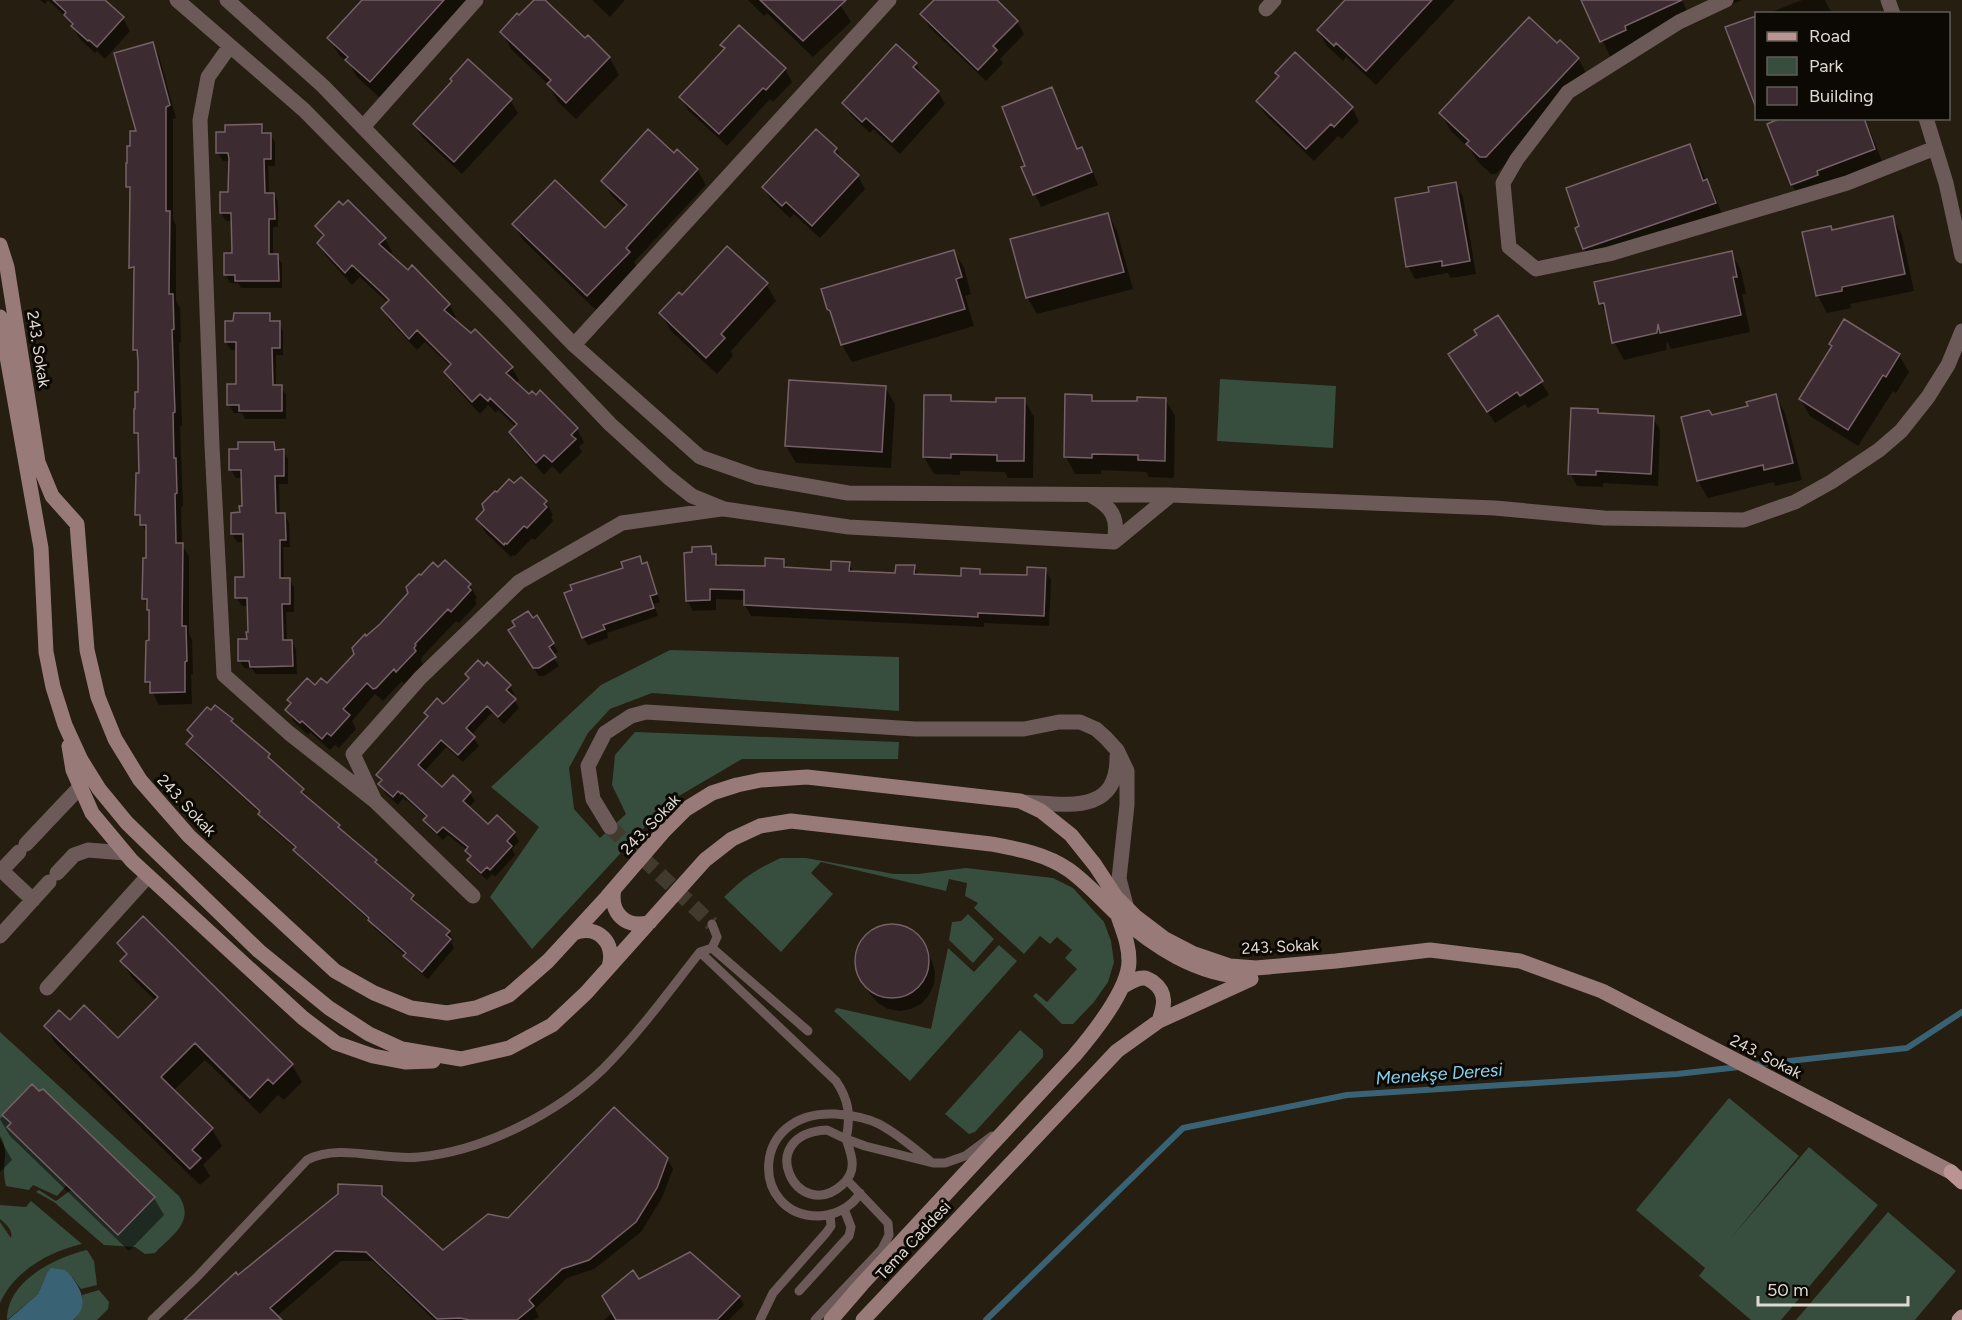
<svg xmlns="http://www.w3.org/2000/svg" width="1962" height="1320" font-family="Figtree,sans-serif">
<rect width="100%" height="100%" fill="#261e10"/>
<path fill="#374d3e" d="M1220 379 1336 386 1333 448 1217 441Z
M670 650 899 657V711L652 693 610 709 588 733 569 768 574 809 600 838 626 814 612 785 615 755 635 732 899 742 898 759H742L667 803 532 949 490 897 539 827 491 787 601 685Z
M781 858H806L894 874H918L966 868 1053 878 1073 888 1104 922 1111 941 1114 962 1108 982 1094 1002 1073 1024H1062L1033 996 1036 993 1047 1002 1077 969 1065 958 1072 950 1057 937 1050 944 1040 936 1024 954 974 908 978 903 965 896 967 883 949 879 946 891 821 862 811 873 833 894 781 952 724 897C743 878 756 869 781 858Z
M968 914 994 939 973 963 949 940 952 922 961 921Z
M999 945 1017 961 910 1081 834 1011 837 1008 931 1029 948 948 974 972Z
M1020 1030 1043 1050V1057L975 1132 969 1134 945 1114Z
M0 1032 179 1196C196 1222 171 1236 155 1253L145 1254 135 1247 104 1245 54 1202 36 1192 39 1190 56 1201 71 1190 118 1235 155 1197 43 1089 39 1091 32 1084 2 1115 11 1123 7 1127 67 1185 57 1196 33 1185 29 1190 6 1186C0 1162 11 1155 0 1136Z
M1729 1098 1799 1156 1730 1239 1809 1147 1878 1205 1781 1320H1751L1699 1276 1705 1268 1636 1210Z
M31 1201 82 1244C49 1252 15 1270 0 1303V1222L11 1238C13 1230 6 1224 0 1219V1205L26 1207Z
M1888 1212 1956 1271 1915 1320H1796Z
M87 1250 94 1261 97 1285 81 1289 72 1277 47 1273 38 1294 7 1320C7 1281 54 1258 87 1250Z
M99 1290 109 1302 108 1309 97 1320H73C80 1315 83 1303 82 1295Z"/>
<path fill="#396374" d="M51 1268 65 1270C79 1283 92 1305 73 1320H8L38 1294 47 1273Z"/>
<path fill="#0007" d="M40 0H106L109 6 123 18 130 31 105 59 97 51 95 53 80 39 66 17 48 0 45 4Z
M364 0H469L380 98 357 77 350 65 339 55 329 38Z
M536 0H543L585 41 609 57 619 75 576 119 558 102 548 84 511 49 502 32 520 17Z
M592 0H625L610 17Z
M748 0H837L851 22 813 57 767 13 764 16Z
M936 0H994L1017 22 1024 34 1000 59 1003 63 986 81 929 27 922 14Z
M1347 0H1455L1376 85 1346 57 1343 61 1327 46 1318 31Z
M1582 0H1682L1690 18 1611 58Z
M1722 0H1742L1726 7Z
M1802 0H1825L1832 14H1767Z
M1756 17V97L1749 84 1727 28Z
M739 27 785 69 792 82 773 102 770 99 727 146 688 110 681 98 725 50 722 45Z
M152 43 159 56 176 118 173 119V219L176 225V301L180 308 181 342 179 343 182 425 180 426 183 506 181 507 182 544 189 557V634L192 640 193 674H191L192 704 159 705 147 682 151 642 150 613 144 599 147 559V534L137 514 140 474V440L136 433 139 393V358L134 350 135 274 131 267 132 194 128 187 131 147 138 133Z
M1557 45 1578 58 1587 75 1496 174H1491L1478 162 1470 149 1451 131 1441 114Z
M1295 54 1352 108 1359 121 1342 139 1338 136 1314 161 1265 114 1257 102 1280 78 1277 73Z
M916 64 923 77 938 92 945 104 900 154 873 129 870 133 851 115 844 103Z
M1052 89 1059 101 1078 150 1082 148 1089 161 1098 185 1041 207 1023 168 1027 167Z
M510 100 518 113 462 174 422 137 415 124Z
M1795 118H1865L1884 166 1802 202 1792 185 1769 124Z
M261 126 266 134H270L275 142V166H268L269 194H274L278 202V227H273V256H277L282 264V288H241L238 283H230L225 274 234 255 233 221H226L221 213V193H230V161H223L218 153 227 133Z
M1690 146 1699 163 1706 181 1716 198 1724 221 1594 266 1584 249 1577 229Z
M836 149 843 162 858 176 865 189 820 238 794 214 790 218 771 200 764 188Z
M674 155 697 169 706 185 634 262 637 268 596 310 523 240 514 225 605 230 626 209 612 196 603 181Z
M1456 184 1463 197 1476 274 1451 278 1448 273 1415 279 1408 266 1431 194Z
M1108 214 1117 231 1133 289 1037 314 1027 297Z
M1892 218 1902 235 1914 291 1850 304 1851 308 1827 313 1818 296 1804 233 1832 231Z
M317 226 385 239 392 252 389 255 449 304 456 317 453 320 512 368 519 380 516 384 529 396 577 429 584 442 579 447 582 452 560 474 552 466 544 475 518 445 511 433 516 427 498 410 496 413 488 405 480 414 453 385 446 372 451 367 425 342 417 350 390 321 383 309 388 303 360 277 352 285 326 256 318 243 324 238Z
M954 251 964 268 971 294 965 296 974 326 852 362 842 345 835 321 828 309Z
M1731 253 1741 270 1746 294H1742L1750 332 1671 349 1667 341 1666 350 1624 360 1614 342 1608 317 1601 304 1596 283Z
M766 284 776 301 731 351 733 356 717 374 670 330 661 313 682 298Z
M269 315 274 323H279L283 331V355H276V386H281L286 395V419H245L242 413H234L229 405V386L237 385 238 350H231L226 342 235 322Z
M1830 344 1899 355 1909 372 1896 393 1893 391 1858 446 1810 416 1800 399 1833 348Z
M1458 367 1541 382 1549 395 1528 408 1525 404 1495 423Z
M885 387 895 404 891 468 796 463 786 446Z
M1091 396 1095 402 1139 403 1165 399 1175 416 1174 478 1149 477 1146 472 1101 470V474H1075L1066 457Z
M1775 396 1785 413 1802 480 1775 486 1773 482 1708 498 1698 481 1712 417 1750 407Z
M950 397 953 402 997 403 1024 399 1034 417 1033 478H1008L1005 472 960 471V475L934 474 924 457Z
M1598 411 1600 414 1653 417 1660 430 1658 486 1603 483V487L1577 486 1570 473Z
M274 443 278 451H283L288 459V484H279L280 515H285L289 523 290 547H283L284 579H289L294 587V612H286L287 642H292L296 650 297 674H256L252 669 244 668 239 660 250 634 248 606H242L237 598 246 578 244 542H237L232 534 244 507 242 478H236L231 470Z
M514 486 546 502 553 515 551 517 553 521 535 540 532 538 515 556 513 555 511 557 485 532 478 519Z
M710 548 721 566 767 568 783 561 788 569 832 571 849 564 854 573 897 575 914 567 919 576 963 578 979 570 982 575 1028 577 1045 569 1051 580 1049 626 984 623V627L751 616 745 605V600L716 599V610L693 611 687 600Z
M639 558 651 572 660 602 654 604 658 616 607 633 608 638 588 645 583 637 625 569Z
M445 562 470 585 477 598 475 600 477 604 459 623 456 621 422 657 421 661 423 664 404 684 402 681 383 701 375 694 352 721 356 729 339 748 335 745 330 750 310 732 308 735 294 722 287 710 291 705 289 701 315 687 327 685 356 654 366 638Z
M536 617 558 652 552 655 559 666 544 676H539L515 639Z
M467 674 510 686 514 694 512 697 519 708 504 724 492 713 471 735 479 746 463 762 446 747 424 772 442 789 470 793 475 801 468 808 488 827 514 833 519 841 512 849 515 855 495 877 492 874 487 880 473 868 469 860 471 858 467 850 448 835 443 840 429 828 425 820 427 818 407 800 406 801 403 798 398 805 385 793 378 775 429 718 426 713 443 706 470 679Z
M232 720 235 727 269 755 274 764 303 790 308 798 339 826 342 832 413 896 416 905 449 932 453 940 451 942 454 948 428 979 410 964 406 956 374 928 370 921 300 858 296 849 264 822 260 813 193 753 188 745 193 739 188 731Z
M143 918 292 1065 302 1082 284 1100 278 1095 260 1114 205 1060 173 1091 212 1129 222 1146 203 1165 210 1176 200 1185 55 1043 45 1026 70 1022 118 1040 156 1001 132 978 122 961 127 957 119 943Z
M885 926H897L908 930 918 937 932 961 935 972 934 984 929 995 921 1004 911 1009 900 1011 888 1009 878 1003 870 994 857 970 856 958 859 947 865 938 874 930Z
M32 1086 154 1198 164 1215 129 1251 10 1136 0 1119Z
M0 1139 12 1160 0 1172Z
M667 1159 673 1169 662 1198 641 1232 594 1269 567 1278 535 1309 539 1317 534 1320H434L373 1261H341L276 1317 278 1320H187L238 1277 381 1187 387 1201 443 1252 509 1219Z
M690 1254 739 1297 744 1305 729 1320H604L613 1312 638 1281Z"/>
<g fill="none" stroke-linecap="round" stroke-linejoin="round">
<path stroke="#396374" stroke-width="6" d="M1752 1065 1907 1048 1962 1012
M986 1320 1183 1128 1347 1095 1677 1074 1739 1067"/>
</g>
<path fill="#3c2b31" stroke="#756167" stroke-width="1.5" d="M53 0H105L124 17 97 47 89 40 88 41 71 26 73 24 64 15 66 12Z
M362 0H444L370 82 345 60 348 57 327 38Z
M534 0H545L585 38 588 35 610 57 566 103 547 84 551 80 500 32 517 13 519 15Z
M760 0H846L803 41Z
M934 0H997L1018 21 993 46 997 50 978 70 920 14Z
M1345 0H1432L1366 71 1336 43 1334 46 1317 30Z
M1581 0H1682L1625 26 1626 30 1600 42Z
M1756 16V105H1755L1725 27Z
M1529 17 1557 43 1560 40 1579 58 1486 157H1480L1466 144 1469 141 1439 113Z
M739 25 786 68 766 90 763 88 719 134 679 97 725 48 720 45Z
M153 42 170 105 166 107V211H170L169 294H173L174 329 172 330 175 412 173 413 174 458H176L177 493 175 494 176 543H183L182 626H186L187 661 185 662V692L150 693V682H145L146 641 149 640V610H147V599H142L143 558H146V525H140V515H135L136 473H139L138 433H134V409H135V392H138V361L137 350H133L134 267 129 268 130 187H126V163H127V146H130V131H136L114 53Z
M896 44 917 63 913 67 939 91 892 142 866 118 862 122 842 103Z
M1295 52 1353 107 1334 127 1331 124 1306 149 1256 101 1279 76 1275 73Z
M468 59 512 99 454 162 413 124 452 81 450 79Z
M1052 87 1077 149 1082 147 1092 172 1033 195 1021 167 1025 166 1002 107Z
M1781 118H1864L1875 149 1817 171 1818 175 1791 185 1767 124Z
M262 124V133H271V159H264L265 193H274L275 219H269V254H278L279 281H235V275H224V253H232L231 213H220V192H228L229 159 228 153H216V132H225V125Z
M648 129 674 153 677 149 698 169 626 248 630 252 587 296 512 224 555 180 605 228 627 205 601 181Z
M816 129 837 148 834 152 859 175 812 226 786 202 782 206 762 187Z
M1690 144 1703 181 1707 179 1716 203 1583 249 1575 228 1579 226 1566 188Z
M1456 182 1470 261 1442 266V261L1406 267 1395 198 1429 192 1428 187Z
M348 200 386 238 379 244 408 270 412 265 450 304 444 310 471 333 475 329 513 367 506 373 529 394 532 391 536 395 540 390 578 428 571 435 576 439 552 462 544 455 536 463 509 432 517 424 490 398 488 401 480 394 472 402 444 372 451 364 417 330 409 339 381 308 389 300 380 291 352 265 345 273 317 243 324 235 315 226 339 201 343 205Z
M1108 213 1124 272 1026 298 1010 239Z
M1893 216 1905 274 1842 287V291L1816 296 1802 232 1831 226 1832 230Z
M727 246 768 283 721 334 725 338 706 358 659 313 679 292 682 295Z
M954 250 962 277 956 279 965 309 841 345 830 311 827 309 821 289Z
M1732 251 1737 277H1733L1741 315 1660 333 1658 324 1657 333 1612 343 1604 303 1599 304 1594 282Z
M234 313H270V321H280V348H272L273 385H282V411H239V405H227V384H236V342H225V321H233Z
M1498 315 1543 381 1520 396 1517 392 1487 412 1448 354 1477 335 1474 330Z
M1844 319 1900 354 1886 377 1883 375 1848 430 1799 399 1832 346 1829 344Z
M789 380 886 386 882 452 785 446Z
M1065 394 1092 395V401H1137V397L1166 398 1165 461 1138 460V455L1092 454V458L1064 457Z
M1776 394 1793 463 1764 470 1763 465 1697 481 1681 417 1709 410 1712 415 1748 406 1746 402Z
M924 395H951V401L996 402V398H1025L1024 461H997V455L951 454V458L923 457Z
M1571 408 1598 409V413L1654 416 1651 474 1596 471V475L1568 474Z
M238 442H274L275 450 284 449V476H275L276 513H285L286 540H280V578H290V604H282L283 640H292L293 666 250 667 249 661H238V639H247L246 632H248L247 598H235V577H244L243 534H231V513L240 512 239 506H242L241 470H229V449H238Z
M521 477 547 501 544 504 547 507 527 528 524 526 507 544 505 543 504 545 476 519 484 510 482 504 495 491 497 492 509 479 514 483Z
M711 546 712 554H716V565L765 566V558L784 559V567L831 570V561L850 562 849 571 895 573 896 565H915L914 574 961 576V568L980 569V574L1027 575V567L1046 568 1044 616 978 613V617L744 605V590L710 589V600L686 601 684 553 692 552V547Z
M640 556 642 564 647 562 657 594 650 596 654 608 603 625 605 629 582 638 564 593 572 590 570 585 623 568 621 562Z
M445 560 471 584 468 587 471 590 451 612 448 609 415 644 416 645 414 648 416 651 396 672 394 669 376 688 373 689 367 683 343 709 350 715 331 736 327 733 322 739 302 721 300 723 285 710 291 703 287 700 307 678 315 685 321 678 327 683 354 654 352 648 365 634 366 636 380 624 408 593 406 587 419 574 421 575 433 562 438 567Z
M528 611 533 618 537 615 554 643 549 647 556 657 539 668H533L508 630 515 626 512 621Z
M478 660 484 666 487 662 511 685 506 690 516 699 498 717 487 706 466 728 475 737 458 755 441 740 418 765 442 787 453 775 471 792 463 801 488 824 497 815 515 832 507 841 512 846 490 870 487 867 481 873 467 860 471 856 465 851 468 847 443 827 437 833 423 820 427 816 402 793 401 794 398 791 393 797 378 784 382 780 376 775 428 716 424 713 437 698 443 704 447 701 469 678 465 674Z
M215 705 233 719 231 721 270 754 268 757 304 789 301 792 340 825 338 827 377 860 375 862 414 895 411 899 450 931 446 935 451 939 422 972 403 956 406 953 368 920 369 918 293 850 296 847 258 814 260 811 186 744 193 736 187 730 207 707 211 710Z
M143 916 293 1064 273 1084 268 1079 250 1098 195 1043 161 1077 213 1128 192 1150 201 1158 190 1169 44 1026 59 1010 70 1020 84 1005 118 1038 158 997 120 961 127 954 117 943Z
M855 961a37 37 0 1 1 74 0a37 37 0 1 1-74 0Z
M32 1084 39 1091 43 1089 155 1197 118 1235 7 1127 11 1123 2 1115Z
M614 1107 668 1158 657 1188 636 1222 589 1260 562 1269 529 1300 534 1306 517 1320H470L460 1318 437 1319 366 1252 335 1251 270 1308 282 1320H184L236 1272 238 1275 338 1194V1184L382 1186V1195L443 1250 488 1214 508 1218Z
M690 1252 740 1296 717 1320H616L602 1296 633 1270 639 1279Z"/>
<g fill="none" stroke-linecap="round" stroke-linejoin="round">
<path stroke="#423a2d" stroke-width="15" stroke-dasharray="15 8" stroke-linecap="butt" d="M610 827 712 924"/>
<path stroke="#6c5a58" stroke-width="9" d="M712 948 808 1031
M700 952 836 1081C849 1100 851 1116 846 1139L865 1146 933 1163H945L965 1156 992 1136
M827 1130 846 1139C852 1156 858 1171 842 1185 797 1225 752 1134 827 1130Z
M860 1193C852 1207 834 1216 818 1216 750 1216 749 1110 835 1114 850 1115 865 1117 879 1124 898 1134 915 1149 931 1162
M799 1291 849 1236 851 1227 844 1209
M152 1320 197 1277 307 1160C339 1143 383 1161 419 1157 484 1151 558 1113 604 1068 639 1033 669 991 700 952L712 948 717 937 712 924
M760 1320 773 1293 826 1233 831 1226 830 1214
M815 1320 882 1249 889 1235 888 1223 847 1180"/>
<path stroke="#6c5a58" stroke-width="15" d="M177 0 304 110 507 316 610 424 668 477 692 496 724 509 849 527 1114 542 1171 495
M227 0 323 86 574 345 700 457 757 477 848 493 1171 495 1495 508 1604 518 1744 520 1795 502 1831 482 1879 450 1901 431 1928 397 1948 365 1962 331
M1726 0 1679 22 1568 92 1517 159 1503 183 1509 247 1536 269 1609 254 1847 183 1935 148
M1888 0 1893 14
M1266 9 1274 0
M230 46 208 77 200 120 212 446 224 675 289 733 375 801
M1926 118 1946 183 1962 256
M363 127 476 0
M574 345 889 0
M1092 496C1112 507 1119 518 1114 542
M1023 802C1065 804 1118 816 1117 756
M610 827 593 799 588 766 605 733 631 716 646 712 915 729H1024L1059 722H1080L1096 729 1106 738 1117 750 1127 771V805L1119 879 1127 909
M26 844 80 787
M1 870 33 900
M0 872 19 852
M57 873 74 855 88 850 125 853
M473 896 375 801 353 754 420 678 519 582 622 523 721 509
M0 936 49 882
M47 988 148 876"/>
<path stroke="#987a79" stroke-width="15" d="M0 245 7 267 38 462 52 496 77 524 87 650 98 697 115 739 140 780 189 836 335 971 374 993 411 1008 447 1013 476 1008 509 995 548 961 607 897 663 832 686 809 712 793 737 785 761 780 807 777 1020 801 1041 811 1071 835 1095 865 1116 897 1136 917 1165 939 1192 953 1230 966 1256 968 1336 961 1430 950 1520 961 1602 991 1951 1172
M0 317 41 548 46 652 53 687 65 725 81 760 99 789 127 823 259 951 329 1008 369 1034 402 1049 461 1059 509 1048 552 1025 586 993 705 860 732 839 760 826 791 821 991 844C1018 849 1046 854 1069 870 1087 883 1101 899 1117 914 1154 947 1197 975 1247 977
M69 746 73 770 92 813 132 861 303 1018 336 1043 373 1056 405 1062 433 1061
M614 889C609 913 627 930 650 922
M574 933C598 924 616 943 609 967
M1122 987C1129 983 1137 977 1145 978 1147 978 1151 981 1153 982 1168 993 1164 1007 1159 1021
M831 1320 862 1284 1074 1056C1092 1035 1129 989 1129 961 1129 944 1123 931 1118 916
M863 1320 1117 1051 1159 1021 1251 979"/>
<path stroke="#ba9492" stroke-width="15" d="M1951 1172 1962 1182
M1959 1320 1962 1317"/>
</g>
<g text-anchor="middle" stroke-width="6" stroke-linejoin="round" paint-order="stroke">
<g font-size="16" fill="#dfdad1" stroke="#0c0904">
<text transform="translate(39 349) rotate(81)" y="6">243. Sokak</text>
<text transform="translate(187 805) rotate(47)" y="6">243. Sokak</text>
<text transform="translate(650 824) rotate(-46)" y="6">243. Sokak</text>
<text transform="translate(1280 946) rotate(-3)" y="6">243. Sokak</text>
<text transform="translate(1766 1056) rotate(27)" y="6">243. Sokak</text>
<text transform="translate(913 1240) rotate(-47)" y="6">Tema Caddesi</text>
</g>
<g font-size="18" font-style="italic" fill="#87d1ef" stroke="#0c0904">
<text transform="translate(1439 1074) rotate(-4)" y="6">Menekşe Deresi</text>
</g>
</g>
<rect x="1755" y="12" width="195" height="108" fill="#0c0904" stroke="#605d56" stroke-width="1.5"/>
<rect x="1767" y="32" width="30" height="9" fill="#ba9492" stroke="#605d56" stroke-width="1.5"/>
<text x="1809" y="42" font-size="18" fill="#dfdad1">Road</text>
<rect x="1767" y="57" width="30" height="18" fill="#374d3e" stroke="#605d56" stroke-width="1.5"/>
<text x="1809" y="72" font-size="18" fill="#dfdad1">Park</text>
<rect x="1767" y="87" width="30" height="18" fill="#3c2b31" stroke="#605d56" stroke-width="1.5"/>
<text x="1809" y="102" font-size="18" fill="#dfdad1">Building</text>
<path d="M1758 1296v9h150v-9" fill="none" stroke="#dfdad1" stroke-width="3"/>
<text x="1767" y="1296" font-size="18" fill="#dfdad1" stroke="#0c0904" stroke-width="4.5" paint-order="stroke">50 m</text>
</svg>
